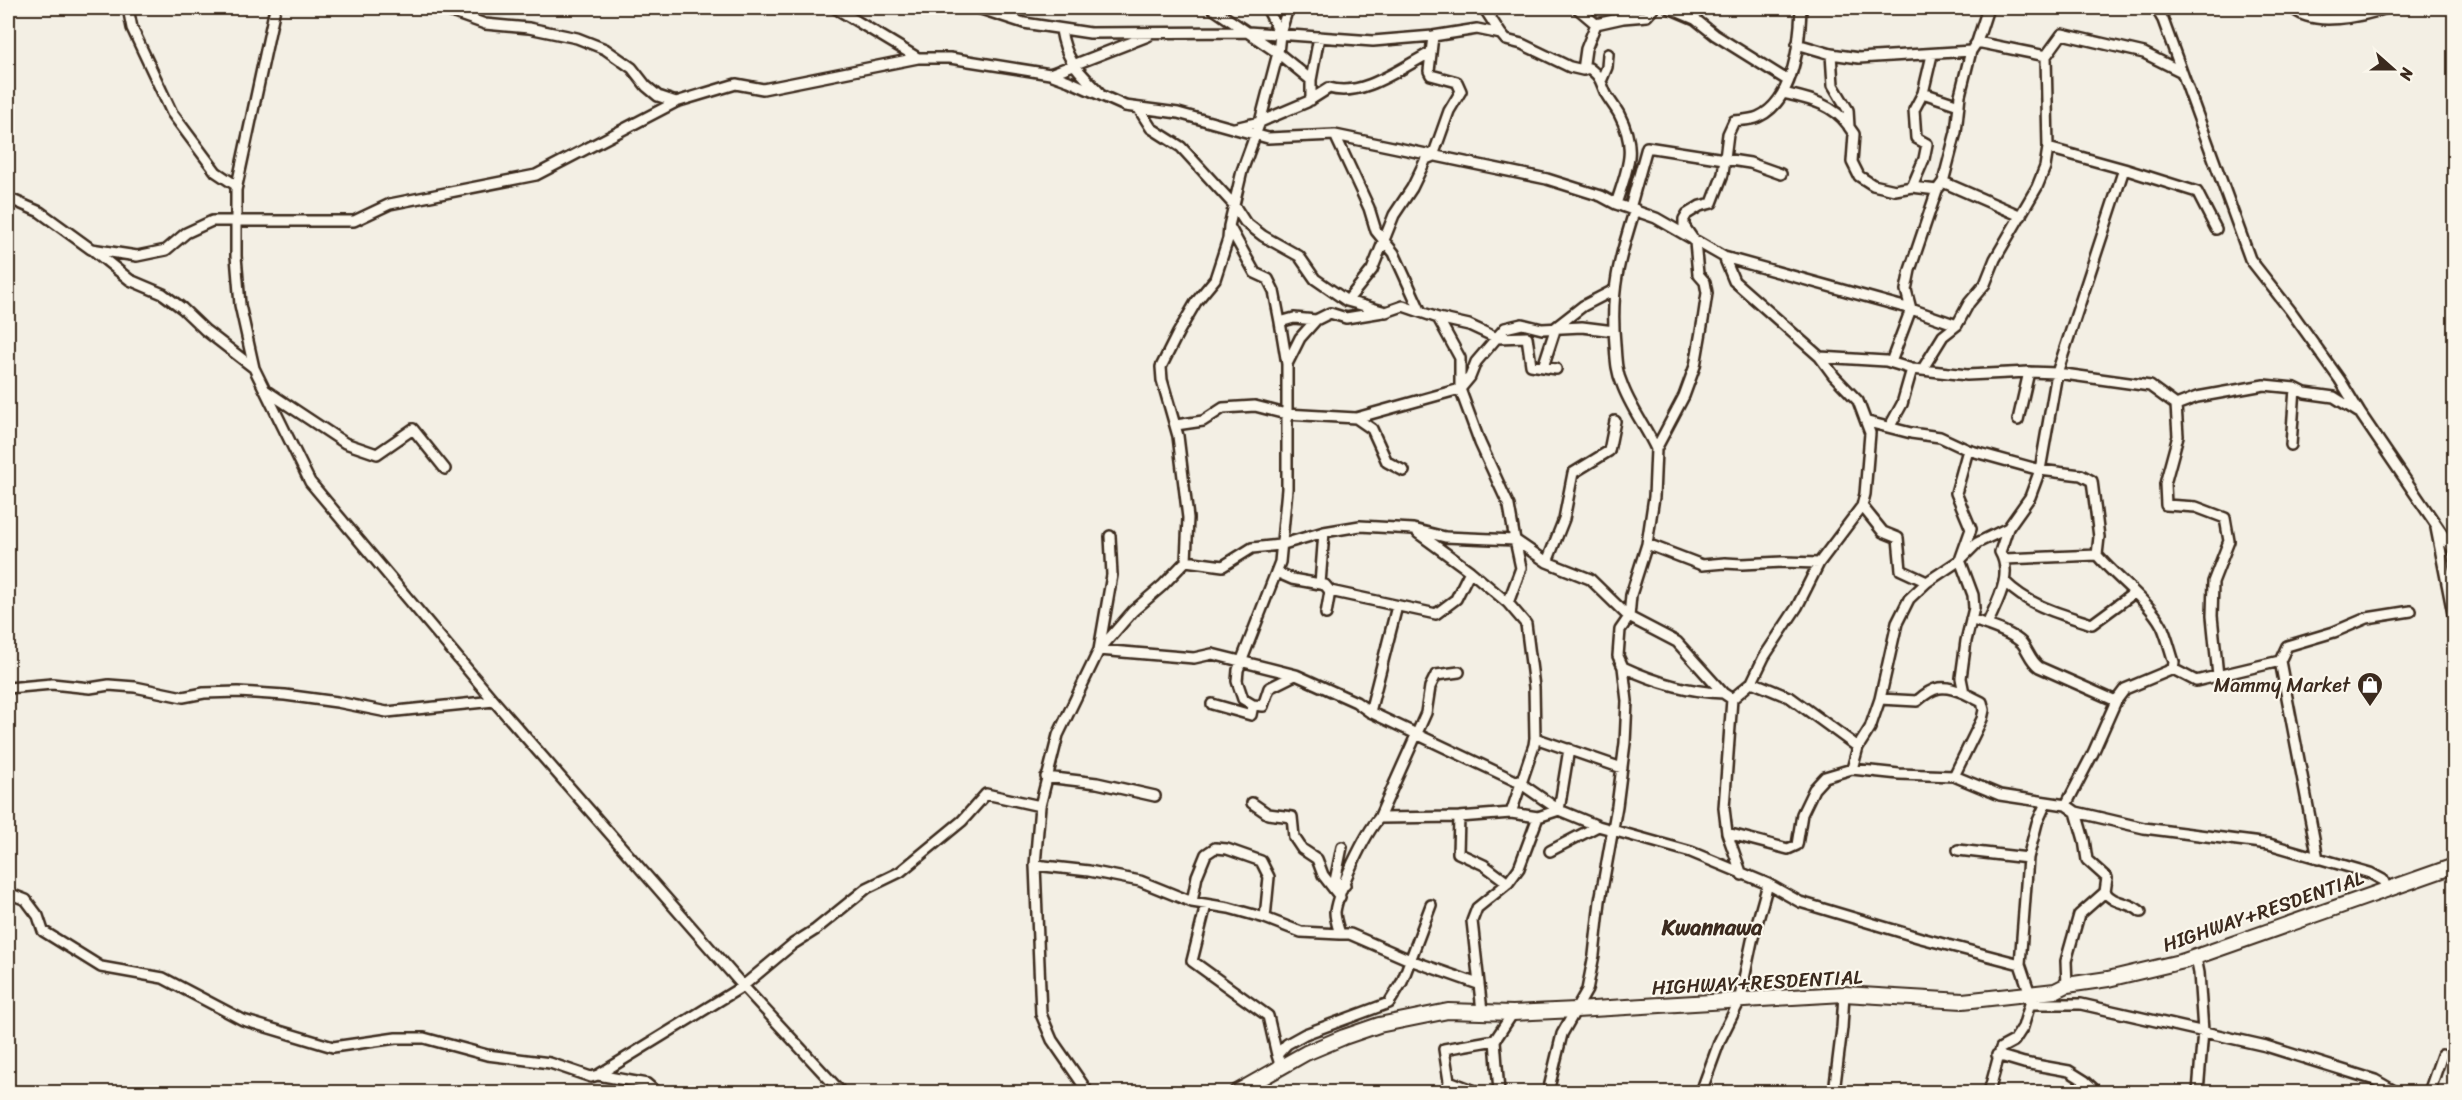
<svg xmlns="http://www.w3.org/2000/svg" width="2462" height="1100" font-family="Sriracha,sans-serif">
<rect width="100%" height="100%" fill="#f3efe4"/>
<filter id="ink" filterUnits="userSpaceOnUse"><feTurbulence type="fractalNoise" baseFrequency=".0167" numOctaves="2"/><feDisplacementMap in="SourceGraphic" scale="12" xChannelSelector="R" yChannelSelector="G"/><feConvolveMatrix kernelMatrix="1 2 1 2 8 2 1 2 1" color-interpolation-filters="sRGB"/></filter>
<g filter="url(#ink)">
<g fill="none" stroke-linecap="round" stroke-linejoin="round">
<defs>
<path id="minor" d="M128 8 132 28 172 113 216 172 237 186
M275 8 236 190V256L240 305 254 368 310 482 494 701 743 986 841 1092
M440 8 485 24 529 28 577 38 605 49 632 68 646 86 658 96 676 102 736 84 763 89 918 58
M835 8 918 58H950L1050 74 1069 81 1125 106 1178 113 1268 138 1335 135 1547 179 1601 196 1616 204 1656 218 1724 257 1911 309 1957 325
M978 8 1024 23 1090 33 1248 32 1373 41 1433 36 1477 29 1501 34 1506 40 1522 44 1570 67 1583 70
M1212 8 1278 53 1260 122 1235 128
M1267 8 1280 34
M1288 8 1280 34 1278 53 1311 80V100
M1484 8 1501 34
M1577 8 1596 24 1586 49 1583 70 1589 68C1602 78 1600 81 1606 94 1610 101 1615 107 1619 114 1638 150 1627 169 1616 204
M1669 8 1695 19 1715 35 1787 80
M2156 8 2163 20 2250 259 2290 310 2340 380 2360 413 2454 551
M2293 8C2312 28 2364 16 2387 8
M2158 11 2170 8
M1596 24 1623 18 1647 16 1654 8
M1061 30C1066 61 1078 70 1099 92
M1977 42 2046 56
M1797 44 1831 54 1859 58 1971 51
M1831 54 1833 85 1848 110 1849 127 1854 134 1852 162 1859 176 1873 185 1895 190 1912 187 1937 190
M1050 74 1148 36
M1602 79 1607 67 1608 54
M1311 80 1319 37
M1783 93C1808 99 1832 103 1848 125
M1923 93 1959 105
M1139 109 1151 128 1181 147 1234 205 1245 222 1263 236 1299 256 1315 279 1347 301 1386 312 1403 306 1438 318 1460 358V389L1480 443 1509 506 1515 540 1547 562 1590 579 1629 617 1677 642 1723 693 1732 699
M1335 135 1369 208 1376 231 1394 253 1420 310
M2048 148 2124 169 2197 192 2216 229
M1943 182 2021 216
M1912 187 1924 159 1927 144 1916 138 1914 110 1923 93 1932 55
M8 198 40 212 91 249 137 256 166 250 186 233 212 221H354L390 204 536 175 676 102
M1630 208 1647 147 1750 163 1781 174
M1635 209C1619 259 1610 291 1615 344 1616 358 1616 371 1622 384 1630 407 1646 427 1656 449
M1229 226 1255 273 1268 279 1274 291 1280 322 1294 318 1316 320 1330 313 1346 318 1383 312
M93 250 130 280 163 294 182 308 205 330 254 368
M1724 257 1734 281 1820 357 1834 376 1858 401 1870 433 1865 494 1862 506 1819 563 1797 607 1764 657 1752 682 1732 699 1724 808 1727 833 1742 875
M1347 301 1372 270 1394 215 1412 188 1426 159 1433 156 1449 111 1461 91 1457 82 1431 75 1429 71 1433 36
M1438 318 1469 325 1497 338 1527 337 1531 365 1556 369
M1280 322 1287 364
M1820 357 1886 361 1912 369
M1891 362 1911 309 1906 290 1910 270 1937 190 1943 182 1956 132 1960 95 1971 51 1977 42 1988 8
M1543 367 1556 327 1583 306 1614 290
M1922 370 1967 375 2029 372 2057 373 2150 386 2176 405 2178 436 2165 484 2166 505 2196 507 2225 518 2229 541 2213 582 2212 616 2218 676
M265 390 345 443 377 454 413 429 445 469
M2176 405 2197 397 2264 385 2295 388 2305 393 2334 397 2358 412
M1356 418 1372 429 1387 462 1404 471
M2018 420 2029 372
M1868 422 1911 433 1940 437 1968 450 2040 470 2081 475 2092 481 2099 537 2097 555C2115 577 2149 601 2162 626 2167 637 2170 650 2174 662L2173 669 2125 689 2116 701 2093 753 2066 805
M1176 425 1203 421 1223 408 1255 406 1286 414 1356 418 1460 389 1470 377 1476 362 1505 328 1522 324 1542 329 1582 327 1614 331
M1890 426 1902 404 1912 369 1922 370 1943 336 1957 325 1969 303 1985 284 1995 259 2037 187 2045 167 2048 148 2046 56 2062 34 2144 53 2182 72
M2291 445 2295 388
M1862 506 1883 532 1898 538 1901 570 1927 582
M2436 528 2454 619
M1324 532 1320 584 1325 585 1330 591 1326 614
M1418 533 1470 571 1508 603
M1110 536 1112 575 1099 650 1194 658 1212 654 1296 675 1356 702 1370 712 1520 783 1559 810 1598 826 1691 852 1768 884 1800 902 1921 938 2020 964
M1647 544 1702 565 1725 563 1742 564 1783 562 1819 563
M2004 559 2097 555
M1186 561 1223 566 1252 548 1280 545 1324 532 1360 526 1413 529 1445 537 1515 540 1521 568 1508 603 1526 624 1534 687 1535 738 1534 745 1511 813 1538 817 1519 868 1508 883 1477 908 1472 921 1482 1011
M1547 562 1564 519 1573 473 1609 451 1615 421
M1276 572 1292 579 1320 584
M2005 582C2029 606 2061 614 2092 624L2134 593
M1330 591 1436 614 1456 599 1470 571
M1971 619 1987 625C1996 603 2014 576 2000 552L2008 528
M1987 625C1998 629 2013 634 2022 643 2029 652 2030 660 2039 667L2116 701
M2280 661 2318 859
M1623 667C1655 682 1687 692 1723 693
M2173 669 2196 681 2280 661 2287 646 2334 632 2367 618 2411 611
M1459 672 1436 675 1430 687 1426 713 1379 818C1365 834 1338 890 1335 912 1335 919 1338 927 1340 934H1350L1410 960 1478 984
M1295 675 1269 688 1263 706 1253 705 1243 699 1237 681 1238 670 1280 562 1287 489V364L1300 338 1316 320
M1752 682 1791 698 1858 747
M8 688 52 684 90 688 109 685 135 687 183 697 204 693 238 692 285 695 337 702 387 712 494 701
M1880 699 1917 701C1934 686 1943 684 1964 693
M1212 704 1251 715 1253 705
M1370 712 1397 606
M1535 738 1622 768
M1852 769 1858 747 1870 728 1880 699 1897 623 1909 599 1927 582 1960 560 1977 543 2008 528 2030 497 2040 470 2057 373 2124 169
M1954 776 1982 719 1984 710 1982 702 1964 693 1961 678 1966 641 1974 608 1973 595 1960 560 1971 529 1956 493 1968 450
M1046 777 1097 783 1155 796
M1252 803 1268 814 1292 817 1294 837 1302 849 1317 859 1323 875 1340 897
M2076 812 2084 840 2087 860 2107 878 2105 892C2114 905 2130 901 2141 912
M1459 817 1458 853 1484 865 1508 883
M1538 817 1559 810 1569 749
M1379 818 1459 817 1511 813
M1727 833 1788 849 1797 845 1802 814 1814 789 1825 777 1852 769 1899 774 1954 776 2000 795 2066 805 2076 812 2144 828 2269 844 2370 873 2383 880 2387 890
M1342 847 1335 881 1345 885
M1958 850 2028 858
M1550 851 1598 826
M1035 865 1089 871 1140 881 1192 902 1229 908 1265 918 1301 932 1340 934
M8 893 26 900 38 916 43 931 101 967 163 978 243 1020 333 1047 396 1038H424L487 1055 550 1063 591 1077 598 1075 647 1084 656 1092
M1192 902 1197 876 1206 854 1215 848 1227 849 1261 861 1269 877 1265 918
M1206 905 1192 961 1268 1016 1277 1055
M2196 958 2199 973 2203 1031 2198 1092
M2067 985 2066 961 2079 915 2105 892
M2030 1004H2081L2266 1046 2375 1080 2396 1092
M1997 1055 2024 1063 2069 1071 2085 1081 2097 1092
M1281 1067 1277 1055 1287 1044 1305 1034 1389 1003 1402 982 1431 905
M598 1075 743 986 793 944 815 930 867 888 900 872 962 821 986 794 1040 806
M1449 1081 1478 1092
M8 1088 10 1092
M1088 1092 1052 1040 1041 1014 1035 865 1040 806 1058 735 1099 650 1133 611 1162 586 1186 561 1188 518 1178 436 1162 380 1161 367 1178 333 1196 302 1215 279 1228 239 1229 226 1242 171 1260 122 1307 102 1329 88C1362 98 1401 68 1430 53
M1447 1092 1449 1081 1444 1049 1495 1040
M1499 1092 1495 1040 1513 1013
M1548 1092 1562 1034 1587 990 1594 955 1600 901 1617 806 1625 743 1627 701 1623 667 1618 656 1620 630 1629 617 1631 595 1647 544 1654 497 1656 449 1684 396 1695 366 1703 320 1707 293 1705 282 1698 274 1695 242 1684 226V219L1687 214 1700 206 1712 203 1723 174 1728 134 1734 121C1742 120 1751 120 1758 117 1794 101 1800 41 1801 8
M1701 1092 1720 1040 1739 1002 1752 941 1768 884
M1834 1092 1842 1028 1844 994
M1989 1092 2001 1048 2014 1041 2023 1027 2030 1004V994L2020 964 2028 858 2037 823 2046 803
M2429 1092 2442 1055"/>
<path id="highway" d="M1237 1092 1306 1053 1344 1037 1379 1025 1448 1011 1513 1013 1576 1010 1844 994 1963 1001 2055 991 2067 985 2108 979 2184 961 2454 866"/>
</defs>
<use href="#minor" stroke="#3b2a1e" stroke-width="14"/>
<use href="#highway" stroke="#3b2a1e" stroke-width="18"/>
<use href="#minor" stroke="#fbf7ec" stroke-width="9"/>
<use href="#highway" stroke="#fbf7ec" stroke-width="14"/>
</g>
</g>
<defs>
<symbol id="shop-pin" viewBox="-11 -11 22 30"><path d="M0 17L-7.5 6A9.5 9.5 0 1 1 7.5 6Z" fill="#3b2a1e" stroke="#fbf7ec"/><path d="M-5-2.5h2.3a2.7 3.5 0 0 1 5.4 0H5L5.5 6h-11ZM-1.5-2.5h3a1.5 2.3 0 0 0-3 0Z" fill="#fff"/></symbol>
</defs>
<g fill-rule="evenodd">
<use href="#shop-pin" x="2355" y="670" width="30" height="40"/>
</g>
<g text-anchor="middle" stroke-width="4.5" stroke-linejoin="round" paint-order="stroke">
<g font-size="20" fill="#3b2a1e" stroke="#fbf7ec" text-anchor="end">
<text x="2350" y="692">Mammy Market</text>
</g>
<g font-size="20" fill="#3b2a1e" stroke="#fbf7ec">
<text transform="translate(2263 911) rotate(-19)" y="7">HIGHWAY+RESDENTIAL</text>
<text transform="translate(1757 982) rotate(-3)" y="7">HIGHWAY+RESDENTIAL</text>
</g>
<g font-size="22" font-weight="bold" fill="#3b2a1e" stroke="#fbf7ec">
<text x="1712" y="935">Kwannawa</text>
</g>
</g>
<rect width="2462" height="1100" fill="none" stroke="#fbf7ec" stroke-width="30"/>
<rect x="15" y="15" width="2432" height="1070" fill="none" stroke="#3b2a1e" stroke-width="2" filter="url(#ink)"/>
<g transform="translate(2393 69) rotate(111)" stroke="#fbf7ec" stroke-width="4.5" paint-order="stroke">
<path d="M0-4.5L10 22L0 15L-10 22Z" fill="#3b2a1e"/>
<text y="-9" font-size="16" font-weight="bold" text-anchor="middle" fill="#3b2a1e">N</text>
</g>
</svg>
